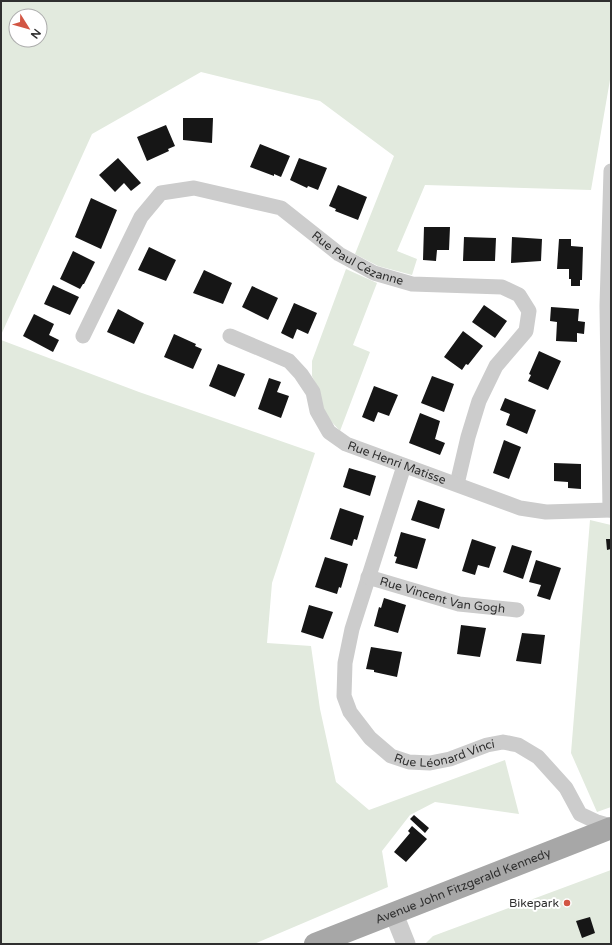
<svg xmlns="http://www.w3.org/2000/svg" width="612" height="945" font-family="'Varela Round',sans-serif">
<rect width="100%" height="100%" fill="#fff"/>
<path fill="#e2eade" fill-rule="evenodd" d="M1 1H611V74L591 190 425 185 397 251 417 259 412 275 378 266 355 254 394 156 320 101 201 72 92 134 1 335ZM16 16H40V40H16Z
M346 269 377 283 353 345 370 352 340 431 328 418 322 407 318 388 312 376V361Z
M1 340 139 392 315 453 272 583 267 643 311 646 320 709 336 782 369 810 505 760 519 814 435 802 410 815 382 851 388 887 254 944H1Z
M590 520 611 525V807L597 812 571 753Z
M611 870V944H425L433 936Z"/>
<path fill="#161616" d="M183 118H213L212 143 183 140Z
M166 125 175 146 168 149 169 151 147 161 137 137Z
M260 144 290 156 281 177 274 174V176L250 167Z
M118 158 141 183 131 191 124 183 115 192 99 175Z
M299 158 327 168 318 190 308 186 307 188 290 180Z
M338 185 367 197 358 220 335 211 336 209 329 206Z
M91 198 117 210 101 249 75 237Z
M424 227H450L449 250H437L436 261 423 260Z
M464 237 496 238 495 261H463Z
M512 237 542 239 541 261 511 263Z
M559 239H571V246L583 247 582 280H580V286H571V279H569V269H557Z
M149 247 176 260 166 281 138 270Z
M73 251 95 262 84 284H83L80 289 60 279Z
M204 270 232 283 223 304 193 293Z
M53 285 79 297 70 315 44 304Z
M252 286 278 298 268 320 242 307Z
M294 303 317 313 308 334 297 329 293 339 281 333Z
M484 305 507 321 495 338 472 322Z
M551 307 579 309 578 321 585 322 584 334 577 333V342L556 341 557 322 550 321Z
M118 309 144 323 134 344 107 332Z
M34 314 54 324 49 335 59 340 53 352 23 336Z
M463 331 483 346 468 365 466 364 462 370 444 357Z
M174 334 196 344 195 346 202 349 193 369 164 357Z
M539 351 561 361 548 390 528 381 531 375 529 374Z
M218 364 245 374 235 397 209 386Z
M432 376 454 384 444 412 421 403Z
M269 378 281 382 277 392 289 396 281 418 258 409Z
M374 386 398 395 389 416 378 412 374 422 362 417Z
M505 398 536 410 527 434 506 425 510 414 500 410Z
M420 413 440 421 435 439 445 443 440 455 409 443Z
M504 440 521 447 509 479 493 473Z
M554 463 581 464V489L568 488V482L554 481Z
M349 468 376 476 370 496 343 487Z
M418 500 445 509 439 529 411 520Z
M340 508 364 516 357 540 354 539 352 546 330 539Z
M401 532 426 539 417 569 395 563 397 557 394 556Z
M472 539 496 547 489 568 478 565 475 575 462 571Z
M606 539H611V549L607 550Z
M512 545 532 551 523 579 503 572Z
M325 557 348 564 341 588 339 587 337 594 315 587Z
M536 560 561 568 550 600 537 596 541 585 529 582Z
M384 598 406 605 398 633 374 626 379 607 381 608Z
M309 605 333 612 323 639 301 632Z
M461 625 486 628 480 657 457 654Z
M522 633 545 635 541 664 516 661Z
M371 647 402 652 397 677 374 672V670L366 669Z
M414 815 429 828 425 833 410 819Z
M412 826 427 839 406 862 394 852 410 833 408 831Z
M590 917 595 933 582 938 576 921Z"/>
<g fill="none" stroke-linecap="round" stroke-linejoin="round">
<g stroke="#ccc" stroke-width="15">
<path id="s1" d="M83 336 141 217 161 193 194 188 281 208 339 254 374 273 412 284 502 287 519 295 529 311 526 331 496 366 479 401 468 437 457 484"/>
<path id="s2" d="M230 336 289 361 301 374 313 392 317 411 329 432 346 444 520 508 546 512 611 510"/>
<path id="s3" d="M404 466 352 629 345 663 344 696 350 712 370 738 391 756 409 762 430 763 450 759 487 745 503 742 518 745 538 757 566 788 580 814 597 822 611 826"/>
<path d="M610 510 607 306 611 171"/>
<path id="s4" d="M368 577 459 604 517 610"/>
</g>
<path stroke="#ccc" stroke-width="19" d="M394 914 406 944"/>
<path stroke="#a7a7a7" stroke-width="22" id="s5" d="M315 944 611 828"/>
</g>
<circle fill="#d25644" stroke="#fff" stroke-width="1.5" cx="567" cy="903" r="4"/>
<g text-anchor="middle" stroke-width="4" stroke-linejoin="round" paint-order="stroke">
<g font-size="12" fill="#2f2f2f" stroke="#fff">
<text dy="4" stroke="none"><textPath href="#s1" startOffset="379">Rue Paul Cézanne</textPath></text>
<text dy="4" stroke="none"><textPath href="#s2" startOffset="222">Rue Henri Matisse</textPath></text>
<text dy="4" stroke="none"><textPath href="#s4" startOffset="77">Rue Vincent Van Gogh</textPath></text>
<text dy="4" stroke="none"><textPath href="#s3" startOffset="372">Rue Léonard Vinci</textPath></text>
<text dy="4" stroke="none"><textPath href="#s5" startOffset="159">Avenue John Fitzgerald Kennedy</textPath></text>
</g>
<g font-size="12" fill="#2f2f2f" stroke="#fff" text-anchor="end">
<text x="559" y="907">Bikepark</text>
</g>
</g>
<rect width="612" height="945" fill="none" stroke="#2f2f2f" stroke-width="4"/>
<g transform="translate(28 28) rotate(127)"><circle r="19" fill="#ffffff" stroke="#acacac"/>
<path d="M0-3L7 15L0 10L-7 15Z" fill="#d25644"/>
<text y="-6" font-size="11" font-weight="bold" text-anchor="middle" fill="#2f2f2f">N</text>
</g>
</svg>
